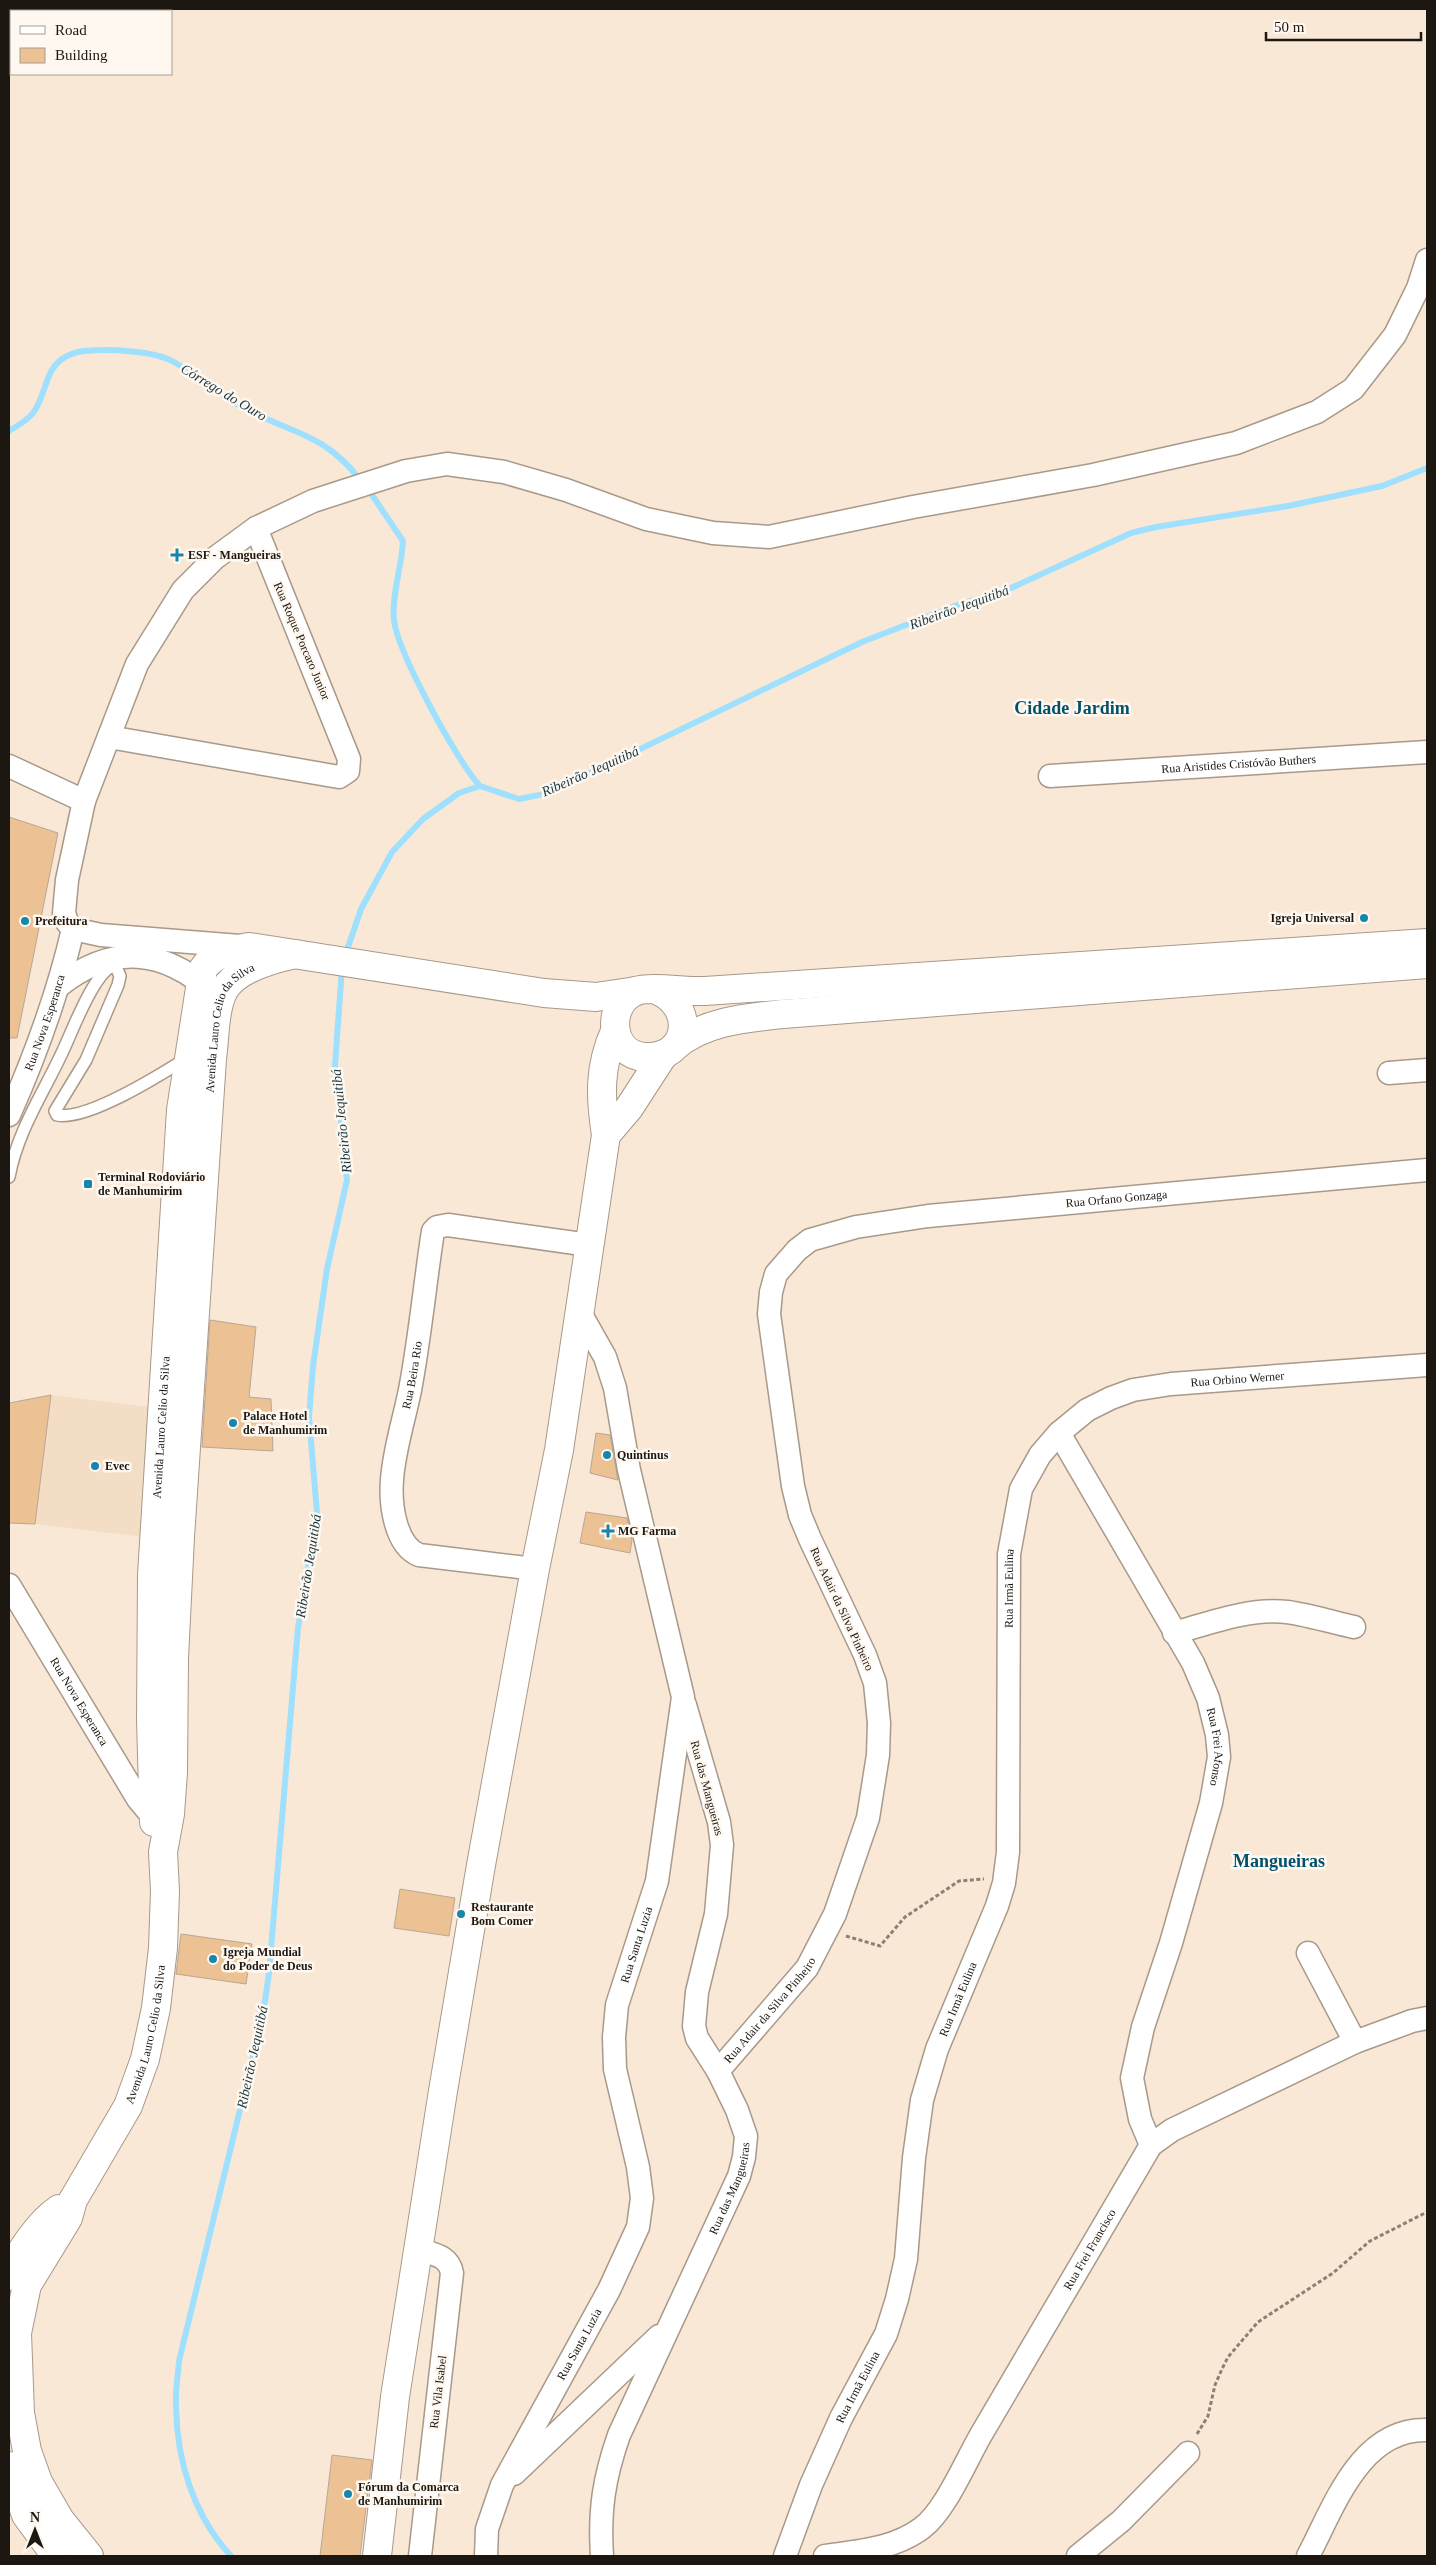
<svg xmlns="http://www.w3.org/2000/svg" width="1436" height="2565" font-family="Georgia,serif">
<rect width="100%" height="100%" fill="#fae8d7"/>
<path fill="#f4ddc5" d="M51 1395 150 1407 144 1537 35 1524Z"/>
<g fill="none" stroke-linecap="round" stroke-linejoin="round">
<path stroke="#9ee0fd" stroke-width="6" d="M9 431C17 426 27 421 33 413 47 395 44 367 67 356 78 350 95 350 108 350 129 351 156 352 174 362 201 377 224 398 251 412 297 434 328 437 361 481
M368 489 403 541C402 565 391 598 394 620 397 651 458 763 480 786
M345 956 361 909 392 852 423 819 459 793 480 786 519 799 549 793 862 642 960 604 998 594 1131 533 1156 527 1288 506 1382 486 1427 468
M231 2556C194 2516 177 2462 176 2407 175 2392 178 2376 179 2361L263 2015 269 1973 298 1628 317 1513 309 1417 313 1366 327 1269 347 1180 335 1065 342 968"/>
</g>
<path fill="#ecc194" stroke="#b8a796" d="M9 817 58 833 17 1038H9Z
M210 1320 256 1327 249 1397 271 1399 273 1451 202 1447Z
M51 1395 35 1524 9 1523V1403Z
M596 1433 610 1435 618 1480 590 1473Z
M586 1512 627 1518 632 1540 630 1553 580 1543Z
M400 1889 455 1898 449 1936 394 1928Z
M181 1934 252 1944 246 1984 176 1974Z
M332 2455 372 2460 360 2556H320Z"/>
<g fill="none" stroke-linecap="round" stroke-linejoin="round">
<defs>
<path id="lane" d="M115 965 120 976 118 985 86 1060 55 1111 57 1115C87 1121 160 1075 187 1058
M9 1177C18 1128 47 1088 66 1044 75 1024 94 975 112 966"/>
<g id="street">
<path d="M109 737 339 777 348 771 349 759 256 528"/>
<path d="M9 766 84 801"/>
<path id="s1" d="M1050 776 1427 752"/>
<path d="M240 946 101 935 73 929 67 922 64 913 67 880 84 801 137 664 183 590 215 558 256 528 313 501 406 471 447 464 504 472 566 490 646 519 713 533 769 537 913 507 1093 475 1236 443 1317 412 1353 389 1395 335 1418 288 1427 260"/>
<path d="M60 985C113 944 163 948 213 993"/>
<path d="M1389 1073 1427 1070"/>
<path id="s2" d="M9 1115C36 1054 58 994 73 929"/>
<path id="s3" d="M1059 1433 1193 1663 1208 1698 1217 1735 1219 1757 1211 1803 1171 1943 1143 2027 1132 2078 1140 2119 1151 2145"/>
<path id="s4" d="M535 1569 419 1555C395 1545 390 1504 392 1480 394 1450 404 1420 410 1390 420 1337 425 1283 433 1231L437 1227 448 1225 589 1245"/>
<path id="s5" d="M9 1585 138 1799 148 1811 165 1818"/>
<path d="M1174 1633C1210 1623 1248 1608 1287 1612 1309 1615 1332 1622 1354 1627"/>
<path d="M1308 1953 1355 2042"/>
<path id="s6" d="M718 2071 807 1968 835 1914 868 1818 878 1755 879 1723 875 1683 865 1655 810 1539 800 1515 793 1486 769 1314 771 1292 776 1274 797 1250 810 1240 856 1227 928 1216 1427 1170"/>
<path d="M417 2249C432 2254 449 2255 452 2273L420 2556"/>
<path d="M514 2474 659 2336"/>
<path id="s7" d="M486 2556 487 2529 502 2485 609 2290 638 2227 642 2198 638 2167 615 2069 614 2037 617 2005 657 1881 683 1697 629 1470 615 1388 605 1357 579 1311"/>
<path id="s8" d="M602 2556C599 2510 604 2478 619 2435L739 2176 744 2157 746 2136 737 2110 718 2071 697 2038 694 2026 697 1992 716 1914 722 1845 719 1822 685 1705"/>
<path id="s9" d="M785 2556 811 2485 841 2418 886 2334 897 2299 906 2259 914 2158 922 2100 937 2049 997 1906 1004 1883 1008 1852 1009 1554 1021 1489 1040 1455 1059 1433 1087 1410 1111 1398 1133 1390 1171 1384 1427 1365"/>
<path id="s10" d="M825 2556C859 2551 894 2549 922 2528 946 2510 966 2460 982 2433 1038 2337 1095 2241 1151 2145L1172 2130 1355 2042 1412 2021 1427 2018"/>
<path d="M1078 2556 1121 2521 1188 2453"/>
<path d="M1308 2556C1334 2507 1360 2428 1427 2430"/>
</g>
<g id="secondary">
<path d="M654 989C697 1004 690 1060 645 1057 609 1055 605 1004 636 991 650 986 688 992 705 991L1427 943"/>
<path d="M674 1047C704 1021 745 1018 783 1014L1427 964"/>
<path d="M606 1135 629 1108 664 1054"/>
<path id="s11" d="M154 1822 151 1720 152 1575 181 1110 203 969C213 953 231 951 249 947L544 993 596 997 636 991"/>
<path d="M9 2276C17 2255 39 2222 59 2209"/>
<path d="M9 2466 26 2515 56 2556"/>
<path id="s12" d="M89 2556 60 2520 38 2482 27 2451 20 2413 17 2333 27 2285 68 2218 73 2200 128 2106 145 2059 156 2008 163 1948 165 1891 163 1852 170 1814 173 1772 174 1658 180 1537 212 1059C215 1038 214 1009 224 990 237 968 272 959 295 954"/>
<path d="M377 2556 395 2397 443 2091 481 1865 535 1569 559 1450 606 1135C600 1097 599 1066 615 1031"/>
</g>
</defs>
<use href="#lane" stroke="#a99988" stroke-width="14"/>
<use href="#street" stroke="#a99988" stroke-width="25"/>
<use href="#secondary" stroke="#a99988" stroke-width="30"/>
<path stroke="#8c8075" stroke-width="3" stroke-dasharray="4 2.5" stroke-linecap="butt" d="M846 1936 880 1946 905 1917 959 1881 984 1879
M1197 2434 1208 2416 1215 2385 1222 2369 1228 2357 1258 2322 1333 2273 1370 2241 1427 2212"/>
<use href="#lane" stroke="#fff" stroke-width="11"/>
<use href="#street" stroke="#fff" stroke-width="22"/>
<use href="#secondary" stroke="#fff" stroke-width="28"/>
</g>
<g fill="#1686ac" stroke="#fff8f1" stroke-width="2">
<path d="M174.5 547.5h5v5h5v5h-5v5h-5v-5h-5v-5h5z"/>
<circle cx="1364" cy="918" r="5"/>
<circle cx="25" cy="921" r="5"/>
<rect x="83" y="1179" width="10" height="10" rx="2.5"/>
<circle cx="233" cy="1423" r="5"/>
<circle cx="607" cy="1455" r="5"/>
<circle cx="95" cy="1466" r="5"/>
<path d="M605.5 1523.5h5v5h5v5h-5v5h-5v-5h-5v-5h5z"/>
<circle cx="461" cy="1914" r="5"/>
<circle cx="213" cy="1959" r="5"/>
<circle cx="348" cy="2494" r="5"/>
</g>
<g text-anchor="middle" stroke-width="5" stroke-linejoin="round" paint-order="stroke">
<g font-size="12" font-weight="bold" fill="#1d1711" stroke="#fff8f1" text-anchor="start">
<text x="188" y="559">ESF - Mangueiras</text>
<text x="1354" y="922" text-anchor="end">Igreja Universal</text>
<text x="35" y="925">Prefeitura</text>
<text x="98" y="1181">Terminal Rodoviário<tspan x="98" dy="14">de Manhumirim</tspan></text>
<text x="243" y="1420">Palace Hotel<tspan x="243" dy="14">de Manhumirim</tspan></text>
<text x="617" y="1459">Quintinus</text>
<text x="105" y="1470">Evec</text>
<text x="618" y="1535">MG Farma</text>
<text x="471" y="1911">Restaurante<tspan x="471" dy="14">Bom Comer</tspan></text>
<text x="223" y="1956">Igreja Mundial<tspan x="223" dy="14">do Poder de Deus</tspan></text>
<text x="358" y="2491">Fórum da Comarca<tspan x="358" dy="14">de Manhumirim</tspan></text>
</g>
<g font-size="12" fill="#1d1711" stroke="#fff8f1">
<text transform="translate(302 641) rotate(67)" y="4">Rua Roque Porcaro Junior</text>
<text dy="4" stroke="none"><textPath href="#s1" startOffset="189">Rua Aristides Cristóvão Buthers</textPath></text>
<text dy="4" stroke="none"><textPath href="#s2" startOffset="99">Rua Nova Esperanca</textPath></text>
<text dy="4" stroke="none"><textPath href="#s12" startOffset="1588">Avenida Lauro Celio da Silva</textPath></text>
<text dy="4" stroke="none"><textPath href="#s6" startOffset="1221">Rua Orfano Gonzaga</textPath></text>
<text dy="4" stroke="none"><textPath href="#s4" startOffset="308">Rua Beira Rio</textPath></text>
<text dy="4" stroke="none"><textPath href="#s9" startOffset="1369">Rua Orbino Werner</textPath></text>
<text dy="4" stroke="none"><textPath href="#s11" startOffset="395">Avenida Lauro Celio da Silva</textPath></text>
<text dy="4" stroke="none"><textPath href="#s9" startOffset="1009">Rua Irmã Eulina</textPath></text>
<text transform="translate(842 1609) rotate(65)" y="4">Rua Adair da Silva Pinheiro</text>
<text dy="4" stroke="none"><textPath href="#s5" startOffset="136">Rua Nova Esperanca</textPath></text>
<text dy="4" stroke="none"><textPath href="#s3" startOffset="354">Rua Frei Afonso</textPath></text>
<text transform="translate(707 1788) rotate(75)" y="4">Rua das Mangueiras</text>
<text dy="4" stroke="none"><textPath href="#s7" startOffset="654">Rua Santa Luzia</textPath></text>
<text dy="4" stroke="none"><textPath href="#s9" startOffset="589">Rua Irmã Eulina</textPath></text>
<text dy="4" stroke="none"><textPath href="#s6" startOffset="80">Rua Adair da Silva Pinheiro</textPath></text>
<text dy="4" stroke="none"><textPath href="#s12" startOffset="571">Avenida Lauro Celio da Silva</textPath></text>
<text dy="4" stroke="none"><textPath href="#s8" startOffset="394">Rua das Mangueiras</textPath></text>
<text dy="4" stroke="none"><textPath href="#s10" startOffset="428">Rua Frei Francisco</textPath></text>
<text dy="4" stroke="none"><textPath href="#s7" startOffset="234">Rua Santa Luzia</textPath></text>
<text dy="4" stroke="none"><textPath href="#s9" startOffset="184">Rua Irmã Eulina</textPath></text>
<text transform="translate(438 2392) rotate(-83)" y="4">Rua Vila Isabel</text>
</g>
<g font-size="14" font-style="italic" fill="#153440" stroke="#fff8f1">
<text transform="translate(224 392) rotate(31)" y="5">Córrego do Ouro</text>
<text transform="translate(959 607) rotate(-20)" y="5">Ribeirão Jequitibá</text>
<text transform="translate(590 771) rotate(-24)" y="5">Ribeirão Jequitibá</text>
<text transform="translate(341 1121) rotate(-96)" y="5">Ribeirão Jequitibá</text>
<text transform="translate(308 1566) rotate(-81)" y="5">Ribeirão Jequitibá</text>
<text transform="translate(252 2057) rotate(-78)" y="5">Ribeirão Jequitibá</text>
</g>
<g font-size="18" font-weight="bold" fill="#00516c" stroke="#fff8f1">
<text x="1072" y="714">Cidade Jardim</text>
<text x="1279" y="1867">Mangueiras</text>
</g>
</g>
<rect width="1436" height="2565" fill="none" stroke="#1d1711" stroke-width="20"/>
<rect x="10" y="10" width="162" height="65" fill="#fff8f1" stroke="#a59e97"/>
<rect x="20" y="26" width="25" height="8" fill="#ffffff" stroke="#a59e97"/>
<text x="55" y="35" font-size="15" fill="#1d1711">Road</text>
<rect x="20" y="48" width="25" height="15" fill="#ecc194" stroke="#a59e97"/>
<text x="55" y="60" font-size="15" fill="#1d1711">Building</text>
<g transform="translate(35 2530)" stroke="#fff8f1" stroke-width="4" paint-order="stroke">
<path d="M0-4L9 19L0 12L-9 19Z" fill="#1d1711"/>
<text y="-8" font-size="14" font-weight="bold" text-anchor="middle" fill="#1d1711">N</text>
</g>
<path d="M1266 32v8h155v-8" fill="none" stroke="#1d1711" stroke-width="2.5"/>
<text x="1274" y="32" font-size="15" fill="#1d1711" stroke="#fff8f1" stroke-width="4" paint-order="stroke">50 m</text>
</svg>
